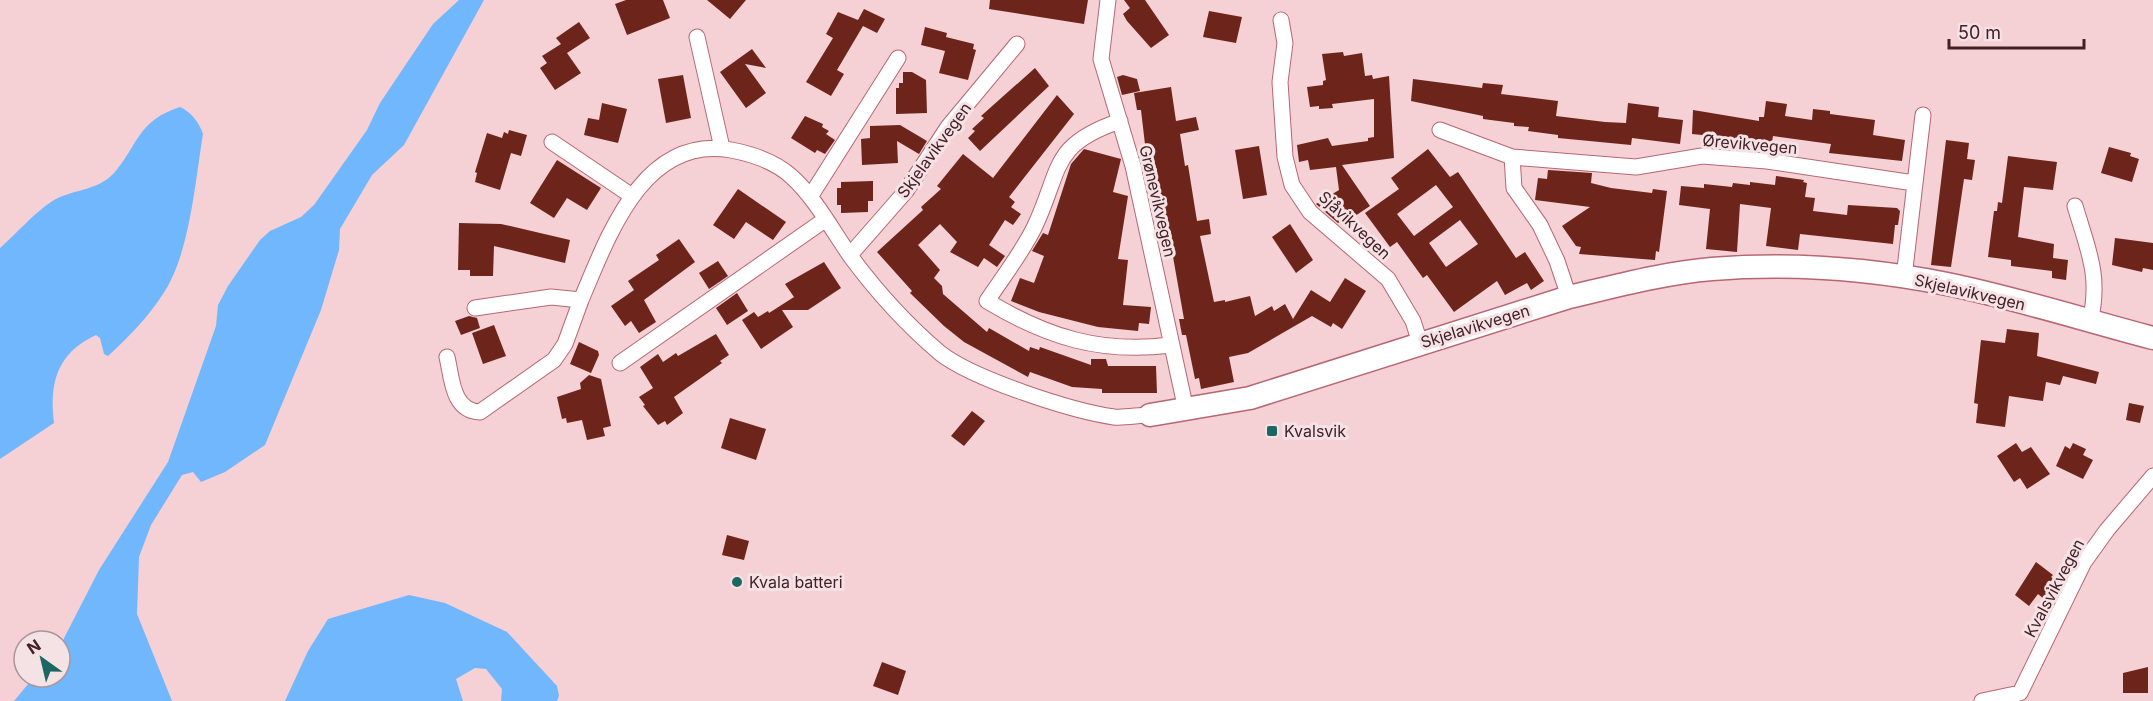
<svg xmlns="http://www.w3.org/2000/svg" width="2153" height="701" font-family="Inter,sans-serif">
<rect width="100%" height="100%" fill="#f5d0d4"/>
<path fill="#71b7fe" d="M459 0H484L404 145 372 175 340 229 339 250 321 310 265 445 225 472 201 482 193 472 182 475 151 525 139 557 137 614 172 701H14L34 677H60V646L99 570 168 462 216 326 218 305 228 286 260 240 270 231 301 217 314 205 367 130 380 103 433 24Z
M180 107C191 112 199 122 203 134 195 182 190 254 163 294 148 317 129 337 108 356L104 354 100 338 96 335C57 353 49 383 54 423L0 459V248C17 233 33 214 51 202 70 189 97 192 114 173 139 144 137 121 180 107Z
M409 595 445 603 507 632 557 686 559 696 557 701H501L502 689 486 669 475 668 456 679 463 701H285L308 651 328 619Z"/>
<path fill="#6d241b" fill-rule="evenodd" d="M626 0H663L670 18 627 35 615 4Z
M707 0H746L730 19Z
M990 0H1088L1084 24 989 9Z
M1124 0H1145L1169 35 1151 48 1127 21 1123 14 1130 8Z
M864 9 885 19 877 33 863 26 837 70 844 74 831 96 806 82 833 38 826 34 838 12 858 20Z
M1209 11 1242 17 1236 43 1203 37Z
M579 22 590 38 567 53 581 73 555 90 540 68 547 63 542 56 561 44 556 38Z
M925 27 947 33 946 37 974 44 973 49 976 50 968 80 939 73 945 51 921 45Z
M752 49 766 68 745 64 766 93 746 108 720 72Z
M1343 52 1344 56 1362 53 1365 76 1372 75 1373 79 1389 76 1394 158 1342 165 1370 206 1349 220 1347 217 1338 223 1316 204 1339 190 1336 167 1310 170 1308 160 1299 162 1297 145 1328 138 1332 146 1368 141V138L1374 137V99L1332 104 1333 108 1319 109V106L1310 107 1307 87 1323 85V81L1326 80 1322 54Z
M1035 68 1049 86 980 151 968 138 975 131 972 129 984 118 981 116Z
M903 72H912L926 80 927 113 896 114V88H899V83H903Z
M683 75 691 118 666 123 658 79Z
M1123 75 1137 79 1140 91 1122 95 1117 77Z
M1413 79 1482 88 1483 83 1503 85 1501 94 1558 101 1556 116 1605 122 1626 123 1628 103 1659 107 1658 117 1683 120 1680 144 1632 138 1631 145 1558 138V135L1528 131 1529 127 1514 126V123L1483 119V116L1411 101Z
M1171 87 1176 121 1196 117 1199 130 1180 134 1185 166 1188 165 1197 221 1209 219 1211 234 1200 236 1214 302 1225 300V302L1250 296 1255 316 1272 306 1274 311 1285 304 1293 319 1311 290 1330 302 1345 278 1366 291 1342 329 1333 323 1331 327 1312 316 1248 353 1229 357 1234 382 1201 389 1199 378 1195 379 1186 335H1182L1179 319H1184L1172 251 1169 252 1168 243 1165 244 1158 198 1153 199 1151 183 1155 182 1150 152 1146 153 1141 110H1137L1134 93Z
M1057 95 1074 114 1009 197 1015 202 1011 207 1021 214 1013 225 1005 220 989 245 1005 256 997 267 984 258 978 267 950 252 957 242 940 224 918 245 940 270 934 278 942 286 943 294 987 332 989 328 1029 351 1030 347 1039 350 1040 347 1091 365V359H1106L1108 366H1156L1157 393H1102V389L1072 387 1030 372 1028 377 964 342 944 326 910 293 912 291 877 252 923 210 921 207 941 189 937 186 963 154 993 178Z
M1766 101 1787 104 1785 116 1812 120 1813 109 1830 111V114L1875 120 1873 135 1905 140 1902 161 1829 153 1831 144 1773 136 1772 142 1692 134 1693 110 1759 121V117H1764Z
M602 103 627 109 618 143 584 135 588 118 599 120Z
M805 116 823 124 822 127 829 131 826 134 835 140 825 154 817 150 815 153 791 138Z
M900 125 927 141 919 154 897 141 898 163 862 165 861 139 870 138V126Z
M509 130 527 135 521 156 511 153 500 190 475 182 477 173 475 172 487 133 502 138 504 132 508 134Z
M1946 140 1969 143 1967 159 1975 160 1972 180 1964 179 1951 267 1931 265Z
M1259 146 1267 195 1243 199 1235 150Z
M2109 147 2131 153 2130 156 2139 159 2132 182 2101 173Z
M1084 149 1121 159 1113 192 1128 196 1118 259 1128 260 1123 305 1151 307 1149 324 1139 323 1138 331 1098 327 1039 312 1011 301 1020 278 1034 283 1044 256 1032 251 1043 233 1048 235 1071 164Z
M1428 149 1450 177 1458 172 1516 258 1525 252 1544 281 1531 290 1527 283 1505 295 1497 281 1454 312 1427 275 1423 278 1397 242 1390 247 1365 213 1399 189 1391 178ZM1436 185 1453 207 1414 236 1397 214ZM1460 220 1478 244 1446 267 1429 243Z
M2008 156 2057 162 2053 190 2024 187 2018 237 2054 244 2053 258 2068 260 2066 280 2052 278V271L2011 266V260L1988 257 1994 211H1997L1998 202 2002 203Z
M557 160 601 188 587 210 567 198 554 218 530 203Z
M1548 170 1592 173 1591 183 1611 188 1652 193 1653 189 1667 191 1659 252 1656 251 1655 260 1579 254 1581 247 1576 246 1562 226 1590 207 1535 200 1538 178 1547 179Z
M1776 176 1804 180 1803 182 1807 183 1805 197 1815 198 1813 211 1847 215 1848 205 1897 208 1900 211 1898 225H1895L1893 244 1800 234 1798 250 1766 246 1771 208 1740 204 1737 252 1706 249 1710 209 1679 205 1681 186 1704 188V184L1732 187 1733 183 1750 185V182L1775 185Z
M873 181V201H868V212L841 213V205H837V188H841V182Z
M738 189 786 222 773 240 746 222 734 239 713 225Z
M459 223 501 224 570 240 565 263 494 246 493 276H470V270H458Z
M1290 224 1313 260 1296 273 1272 237Z
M2115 238 2153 243V270L2143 268 2142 272 2112 265Z
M679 239 695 262 644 300 656 322 639 333 631 321 625 326 611 306 634 290 628 281 659 260 656 255Z
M718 261 728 276 709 289 699 273Z
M824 262 841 288 808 310H782L793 327 761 349 742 320 754 312 758 317 768 311 769 313 794 297 785 284Z
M737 293 748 311 727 325 716 308Z
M469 316 477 318 480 328 461 335 455 321Z
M494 325 506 356 483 364 472 333Z
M2007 329 2039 333 2037 356 2099 372 2096 384 2063 376 2060 385 2046 382 2043 401 2009 396 2005 427 1976 423 1978 404 1974 403 1981 340 2005 343Z
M716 334 729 355 720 361 722 363 674 397 683 413 667 425 665 421 658 425 643 406 645 405 639 397 653 388 640 367 658 354 663 362 676 353 678 356Z
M579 342 598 351 599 355 591 373 570 364Z
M589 375 601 379 611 426 603 428 605 436 587 440 582 420 567 423 566 418 562 419 557 397 581 389 580 383Z
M2129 403 2144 406 2140 423 2126 420Z
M972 411 985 421 964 446 951 436Z
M730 418 766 429 756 460 721 448Z
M2016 443 2022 452 2031 447 2050 474 2027 489 2020 478 2014 482 1997 456Z
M2073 443 2086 449 2083 455 2093 460 2083 479 2056 466 2065 446 2070 449Z
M727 535 749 541 744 560 722 555Z
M2036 562 2053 575 2051 577 2057 582 2044 599 2038 594 2029 606 2015 595Z
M882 662 906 671 898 695 873 686Z
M2148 667V693H2123V673Z"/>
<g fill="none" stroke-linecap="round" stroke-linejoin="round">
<defs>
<path id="street" d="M1108 0 1101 59 1133 166 1186 410
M1281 20 1285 43 1280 82 1285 157 1292 185 1310 212 1388 279 1413 321 1420 343
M697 37 722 148
M1120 121C1049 145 1062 170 1034 228 1021 254 1003 277 987 301 1047 337 1100 354 1171 345
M1440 130 1512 157 1636 167 1702 156 1767 161 1914 183
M552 142 632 196
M1512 157 1514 188 1540 225 1557 261 1569 297
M810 197 898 58
M2075 206C2088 250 2101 276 2090 322
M850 255 906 191 948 127 1017 44
M1904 277 1923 115
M581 300C608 237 643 134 731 150 752 154 775 161 792 177 816 199 832 230 851 257 877 292 907 325 940 353 973 379 1072 411 1114 417 1125 418 1139 415 1150 415
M447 357C452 378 452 411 480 412L554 360 565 344 581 300 551 297 475 308
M620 363 826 219
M1982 701 2020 693 2084 562 2107 530 2153 476"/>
<path id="secondary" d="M1150 415 1250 398 1569 297C1616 286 1664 273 1712 269 1788 263 1871 269 1947 284 2016 298 2084 320 2153 338"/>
</defs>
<use href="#street" stroke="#b76673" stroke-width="17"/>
<use href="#secondary" stroke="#b76673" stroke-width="25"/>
<use href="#street" stroke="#fff" stroke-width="15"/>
<use href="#secondary" stroke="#fff" stroke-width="22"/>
</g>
<g fill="#1a6763" stroke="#f5e2e4" stroke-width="2">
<rect x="1266" y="425" width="12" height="12" rx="3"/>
<circle cx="737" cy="582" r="6"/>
</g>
<g text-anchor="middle" stroke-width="6" stroke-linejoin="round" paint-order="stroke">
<g font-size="16" fill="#422026" stroke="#f5e2e4">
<text transform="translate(1750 144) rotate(5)" y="6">Ørevikvegen</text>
<text transform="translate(934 150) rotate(-54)" y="6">Skjelavikvegen</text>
<text transform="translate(1158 201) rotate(77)" y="6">Grønevikvegen</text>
<text transform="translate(1355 225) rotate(43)" y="6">Sjåvikvegen</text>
<text transform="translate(1970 292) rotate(13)" y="6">Skjelavikvegen</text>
<text transform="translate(1475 326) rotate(-17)" y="6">Skjelavikvegen</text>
<text transform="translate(2054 588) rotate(-62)" y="6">Kvalsvikvegen</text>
</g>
<g font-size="16" fill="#422026" stroke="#f5e2e4" text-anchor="start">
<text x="1284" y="437">Kvalsvik</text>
<text x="749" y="588">Kvala batteri</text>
</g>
</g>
<g transform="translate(42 659) rotate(326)"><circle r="28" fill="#f5e2e4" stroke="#ad9498" stroke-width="1.5"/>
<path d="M0-4.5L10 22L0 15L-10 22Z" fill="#1a6763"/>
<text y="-9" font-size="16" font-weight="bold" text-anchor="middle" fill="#422026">N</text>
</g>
<path d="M1949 39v9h135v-9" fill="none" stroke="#422026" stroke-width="3"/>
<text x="1958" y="39" font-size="18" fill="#422026" stroke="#f5e2e4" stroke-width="4.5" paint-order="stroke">50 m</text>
</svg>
